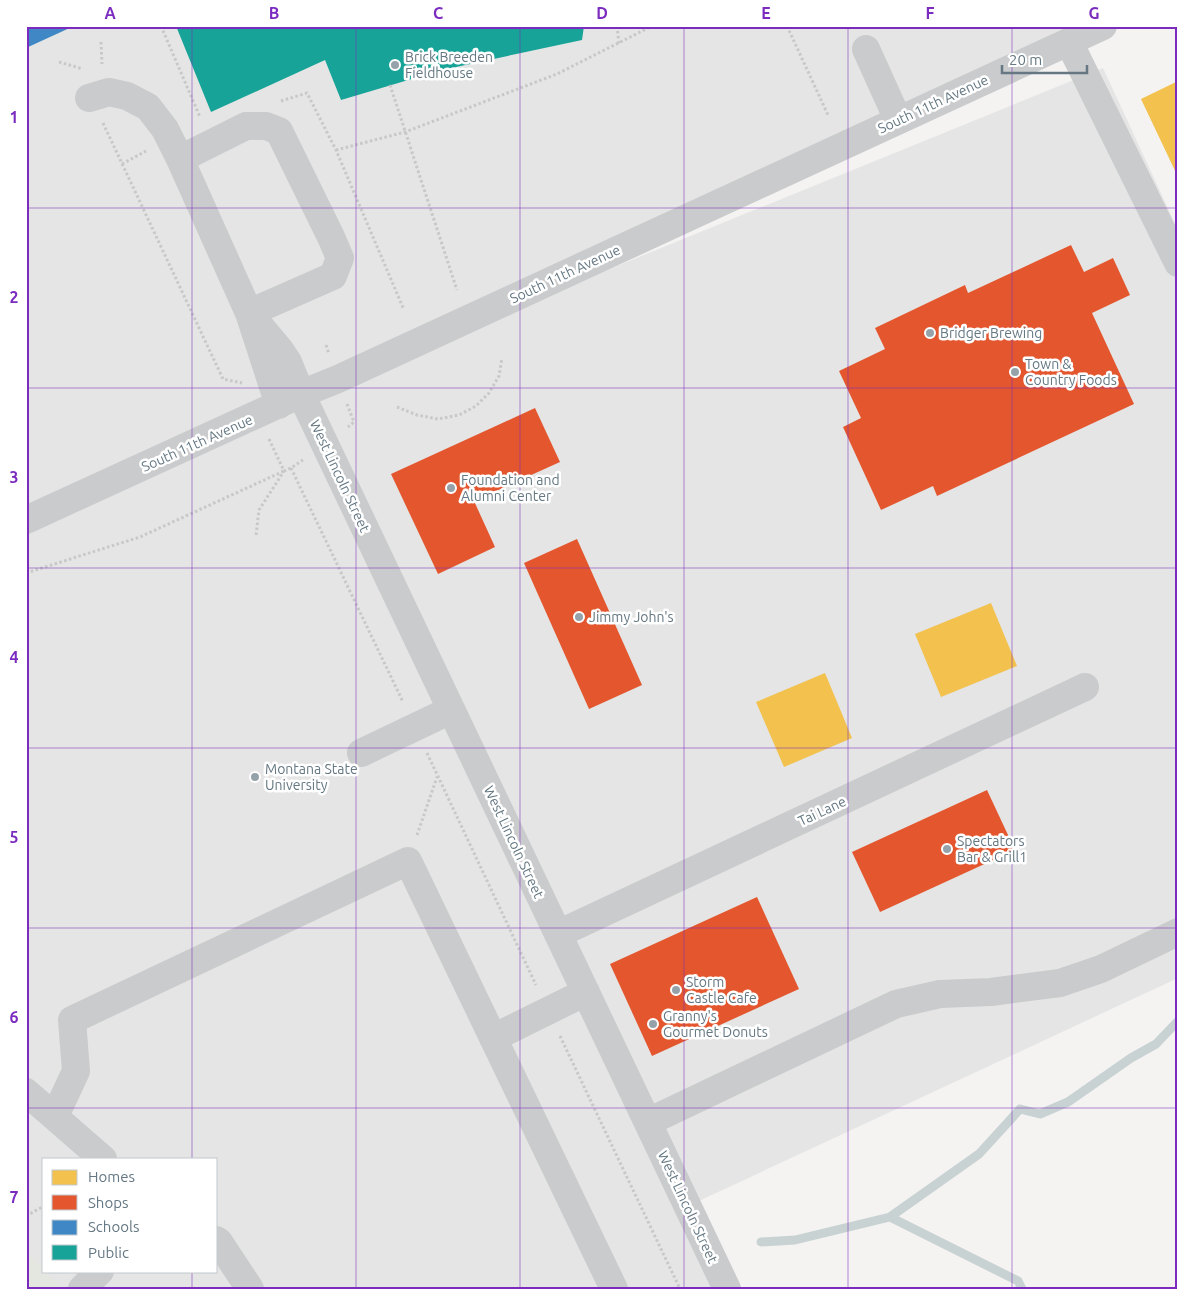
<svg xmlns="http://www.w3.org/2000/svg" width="1204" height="1315" font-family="Ubuntu,sans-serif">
<rect width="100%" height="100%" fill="#f4f3f2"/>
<path fill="#e4e5e4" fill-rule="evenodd" d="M26 26H1093L315 389 1103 68 1178 230V978L688 1206 727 1289H26ZM44 1159H216V1271H44Z"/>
<path fill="#e4e6e0" d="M26 1251 44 1270V1271H45L61 1288 26 1289Z"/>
<path fill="#f2c14e" d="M1176 82 1178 86V177L1141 99Z
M991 603 1017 666 941 697 915 634Z
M825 673 852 738 784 767 756 702Z"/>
<path fill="#e4572e" d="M1071 245 1084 272 1113 258 1130 295 1092 313 1134 404 937 496 933 486 881 510 843 427 861 418 839 371 885 349 875 328 965 285 968 293Z
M535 408 560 462 474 501 495 547 438 574 391 474Z
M577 539 642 685 589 709 524 563Z
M987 790 1015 850 880 912 852 852Z
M757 897 799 989 652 1056 610 964Z"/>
<path fill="#3f88c5" d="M26 26H74L26 48Z"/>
<path fill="#17a398" d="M176 26H584L582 40 442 70 341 100 325 60 211 112Z"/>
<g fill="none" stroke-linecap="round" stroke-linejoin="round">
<path stroke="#c8d2d3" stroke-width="9" d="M890 1217 979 1154 1020 1109 1040 1114 1068 1102 1131 1058 1156 1044 1178 1021
M761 1242 795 1240 890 1217 1018 1281 1022 1289"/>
<path stroke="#c8c8c9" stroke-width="3" stroke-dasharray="2.5 2.5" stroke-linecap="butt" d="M161 26 200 117
M617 26 619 44
M787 26 828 115
M101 42 102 64
M59 62 83 69
M390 85 457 290
M281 101 307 93 336 150 404 310
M103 123 223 379 242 383
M336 150 405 132 557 74 652 26
M122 164 146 151
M326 345 329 354
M347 404 354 422 348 427
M397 407 417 415 438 419 459 415 476 406 489 393 499 376 502 358
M269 439 284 471 291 468 303 460
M291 468 403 702
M256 535 259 510 284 471
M26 573 140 537 284 471
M427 753 536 985
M417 835 437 777
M560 1036 680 1289
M26 1216 44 1206"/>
<path stroke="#cacbcc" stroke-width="28" d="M1069 42 1178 263
M866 49 898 120
M89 98 109 92 127 96 148 107 165 129 180 159 249 313 279 405
M180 159 246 126H266L279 131 331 237 340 258 333 276 249 313
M249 313 280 350 288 362 301 394 727 1289
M26 520 301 394 338 379 1103 26
M361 753 451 710
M558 934 1085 687
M493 1038 586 992
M26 1092 103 1159
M55 1116 76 1071 72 1020 408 861 614 1289
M648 1122 896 1004 940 994 991 992 1060 983 1101 969 1178 932
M216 1240 219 1242 250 1289
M82 1289 100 1271"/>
</g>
<path fill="none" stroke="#7b2cbf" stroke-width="1" stroke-opacity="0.55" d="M192 26V1159M356 26V1289M520 26V1289M684 26V1289M848 26V1289M1012 26V1289M26 208H1178M26 388H1178M26 568H1178M26 748H1178M26 928H1178M26 1108H1178M192 1271V1289"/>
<g fill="#96a2a9" stroke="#fff" stroke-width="2">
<circle cx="395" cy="65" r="5"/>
<circle cx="930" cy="333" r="5"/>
<circle cx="1015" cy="372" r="5"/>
<circle cx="451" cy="488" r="5"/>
<circle cx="579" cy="617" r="5"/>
<circle cx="255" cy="777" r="5"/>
<circle cx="947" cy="849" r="5"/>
<circle cx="676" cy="990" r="5"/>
<circle cx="653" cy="1024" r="5"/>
</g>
<g text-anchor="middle" stroke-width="5" stroke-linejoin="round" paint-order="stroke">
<g font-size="14" fill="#647782" stroke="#fff" text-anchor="start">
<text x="405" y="62">Brick Breeden<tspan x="405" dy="16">Fieldhouse</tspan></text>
<text x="940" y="338">Bridger Brewing</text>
<text x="1025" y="369">Town &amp;<tspan x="1025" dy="16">Country Foods</tspan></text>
<text x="461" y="485">Foundation and<tspan x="461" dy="16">Alumni Center</tspan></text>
<text x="589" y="622">Jimmy John's</text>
<text x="265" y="774">Montana State<tspan x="265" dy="16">University</tspan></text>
<text x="957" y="846">Spectators<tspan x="957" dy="16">Bar &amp; Grill1</tspan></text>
<text x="686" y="987">Storm<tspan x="686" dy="16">Castle Cafe</tspan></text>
<text x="663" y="1021">Granny's<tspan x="663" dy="16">Gourmet Donuts</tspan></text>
</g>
<g font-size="14" fill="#647782" stroke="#fff">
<text transform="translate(933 104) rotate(-25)" y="5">South 11th Avenue</text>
<text transform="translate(565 274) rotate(-25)" y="5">South 11th Avenue</text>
<text transform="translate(197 443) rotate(-24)" y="5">South 11th Avenue</text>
<text transform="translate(340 476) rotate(65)" y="5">West Lincoln Street</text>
<text transform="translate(822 811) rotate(-25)" y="5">Tai Lane</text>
<text transform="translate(514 842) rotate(65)" y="5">West Lincoln Street</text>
<text transform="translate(688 1207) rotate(65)" y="5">West Lincoln Street</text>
</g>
</g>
<rect width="1204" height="1315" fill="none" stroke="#ffffff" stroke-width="55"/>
<rect x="42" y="1158" width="175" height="115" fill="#ffffff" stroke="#c1c9cd"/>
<rect x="52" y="1170" width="25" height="15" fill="#f2c14e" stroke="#c1c9cd"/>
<text x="88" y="1182" font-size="15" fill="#647782">Homes</text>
<rect x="52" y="1195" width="25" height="15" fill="#e4572e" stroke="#c1c9cd"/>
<text x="88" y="1208" font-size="15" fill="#647782">Shops</text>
<rect x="52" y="1220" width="25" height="15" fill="#3f88c5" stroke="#c1c9cd"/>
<text x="88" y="1232" font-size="15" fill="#647782">Schools</text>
<rect x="52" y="1245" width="25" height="15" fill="#17a398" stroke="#c1c9cd"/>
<text x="88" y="1258" font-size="15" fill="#647782">Public</text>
<path d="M1002 65v8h85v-8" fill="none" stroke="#647782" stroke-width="2.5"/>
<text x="1009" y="65" font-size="15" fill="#647782" stroke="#ffffff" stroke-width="4" paint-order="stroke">20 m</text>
<rect x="28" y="28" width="1148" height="1260" fill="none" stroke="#7b2cbf" stroke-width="2"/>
<g font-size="16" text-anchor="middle" font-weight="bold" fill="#7b2cbf">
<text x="110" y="19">A</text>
<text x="274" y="19">B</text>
<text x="438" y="19">C</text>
<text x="602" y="19">D</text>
<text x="766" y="19">E</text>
<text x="930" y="19">F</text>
<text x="1094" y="19">G</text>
<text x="14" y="123">1</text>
<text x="14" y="303">2</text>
<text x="14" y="483">3</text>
<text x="14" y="663">4</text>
<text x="14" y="843">5</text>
<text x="14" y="1023">6</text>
<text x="14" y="1203">7</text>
</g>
</svg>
